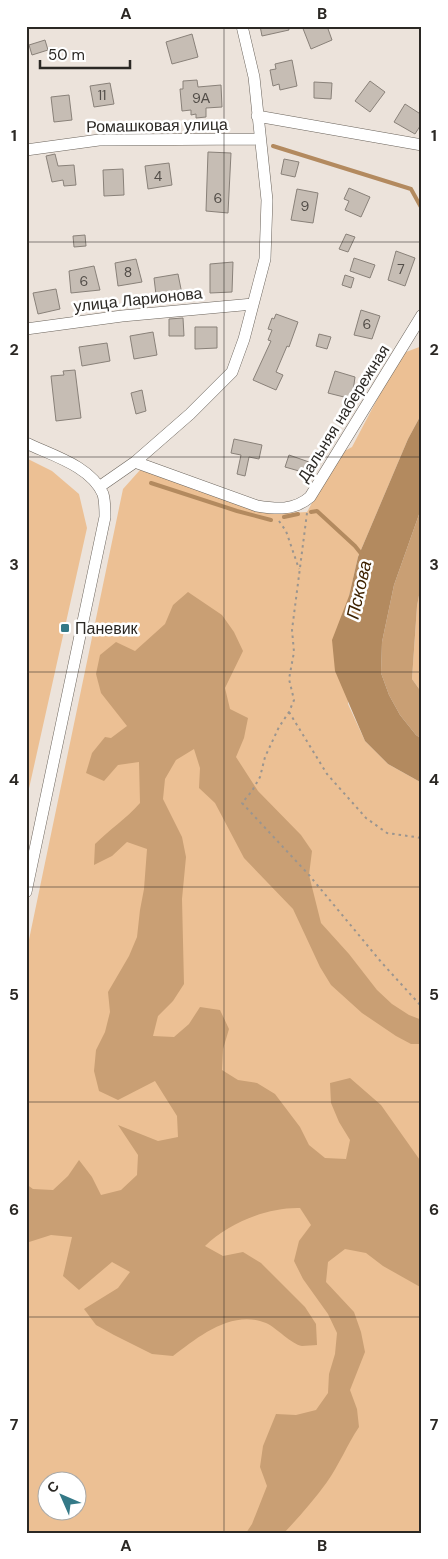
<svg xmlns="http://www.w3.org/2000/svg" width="448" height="1559" font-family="'DM Sans',sans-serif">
<rect width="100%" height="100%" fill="#ece3db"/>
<path fill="#ecc094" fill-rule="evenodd" d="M422 346V413L408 439 358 557 349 596 348 704 365 741 388 764 422 783V1533H26V954L123 489 140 470 287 513 307 512 339 454 352 447 392 371 406 352ZM48 1482H78V1512H48Z
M26 458 52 471 79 494 87 528 26 802Z
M422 580V693L412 679 417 606Z"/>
<path fill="#c99f74" d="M422 506V580L417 606 412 679 422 693V739L416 735 400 715 389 695 381 673 382 642 394 585Z
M188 592 222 615 234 632 243 651 225 688 230 709 248 718 244 738 236 757 258 791 301 835 312 851 309 875 321 923 349 954 377 990 392 1004 409 1015 422 1020V1044H411L396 1036 362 1013 331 985 320 967 293 909 244 858 215 803 199 788 200 768 194 749 176 760 165 779 163 799 182 837 186 857 182 899 184 984 173 1001 158 1016 153 1036 174 1037 189 1024 200 1007 220 1010 229 1029 223 1049 222 1070 238 1080 257 1083 275 1094 300 1127 309 1145 325 1158 346 1159 350 1140 339 1122 331 1103 330 1083 350 1078 381 1105 422 1163V1288L383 1266 366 1253 345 1249 328 1262 326 1282 354 1312 361 1332 365 1352 350 1390 357 1409 359 1427C347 1445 339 1465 327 1482 314 1500 299 1517 284 1533H246L252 1524 267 1486 260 1467 263 1446 276 1414 296 1415 316 1410 328 1393 329 1374 335 1354 337 1333 328 1314 303 1279 294 1261 299 1241 311 1225 300 1208C268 1207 228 1223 205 1246L223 1256 243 1252 261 1263 305 1307 316 1324 317 1345C313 1345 306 1346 302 1346 291 1344 277 1328 266 1323 232 1309 198 1337 173 1356L152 1354 114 1335 96 1325 84 1309 118 1288 130 1272 112 1262 79 1290 63 1276 72 1237 51 1235 26 1243V1184L33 1189 53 1190 68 1176 79 1160 92 1177 101 1195 121 1190 137 1175 138 1155 118 1125 158 1141 178 1137 177 1116 155 1081 118 1100 99 1091 94 1071 96 1050 105 1032 110 1012 108 992 129 956 137 937 140 910 144 889 147 849 127 842 112 856 94 865 95 844C109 830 126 819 140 803L139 762 118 765 104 781 86 773 92 753 105 737 111 738 127 726 101 693 96 674 100 655 116 642 135 651 165 624 173 605Z"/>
<path fill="#b38a5f" d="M422 413V506L394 585 382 642 381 673 389 695 400 715 416 735 422 739V783L388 764 365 741 335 671 332 640 349 596 358 557 408 439Z"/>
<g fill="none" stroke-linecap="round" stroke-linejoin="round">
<path stroke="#b38a5f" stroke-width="4" d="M273 146 411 189 422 209
M151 483 237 511 271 520
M311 512 317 511 355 546 363 556
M284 517 298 514"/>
</g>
<path fill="#c6bdb4" stroke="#898179" d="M260 26H288L289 30 262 36Z
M302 26H327L332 40 311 49Z
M192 34 198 57 172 64 166 42Z
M45 40 48 50 32 55 29 45Z
M292 60 297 86 280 90 279 84 273 86 270 70 276 69 275 64Z
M197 80 198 87 221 85 222 107 206 108V117L196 118V114L191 115V110L182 111 180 89H183V81Z
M370 81 385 92 370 112 355 101Z
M314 82 332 83 331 99 314 98Z
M110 83 114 104 94 107 90 86Z
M69 95 72 120 54 122 51 97Z
M405 104 422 115V123L415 134 394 122Z
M208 152 231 153 228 213 206 211Z
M55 154 58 166 74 165 76 185 64 186 63 180 52 182 46 156Z
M284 159 299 162 295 177 281 174Z
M169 163 172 185 148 189 145 166Z
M123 169 124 195 104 196 103 170Z
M349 188 370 197 361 217 345 210 349 201 344 199Z
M297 189 318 193 313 223 291 220Z
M346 234 355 237 348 252 339 249Z
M85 235 86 246 74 247 73 236Z
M396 251 415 258 405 286 388 280Z
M354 258 375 265 370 278 350 271Z
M136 259 142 282 118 286 115 263Z
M233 262 232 292 210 293V264Z
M94 266 100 290 71 293 69 271Z
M178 274 183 299 157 303 154 278Z
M345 275 354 278 351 288 342 285Z
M56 289 60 309 38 314 33 293Z
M361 310 380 316 372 339 354 335Z
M276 314 298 322 289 347 287 346 276 372 283 375 276 390 253 380 271 341 268 340 272 330 268 329 272 318 274 319Z
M183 318 184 336H169V319Z
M195 327H217V348L195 349Z
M153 332 157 355 134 359 130 336Z
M319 334 331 337 327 349 316 346Z
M107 343 110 361 82 366 79 347Z
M75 370 81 418 56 421 51 376 64 375 63 371Z
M335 371 355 377 352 399 328 393Z
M142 390 146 411 136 414 131 393Z
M234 439 262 445 259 459 249 457 245 476 237 474 241 455 231 453Z
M289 455 309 462 306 473 285 467Z"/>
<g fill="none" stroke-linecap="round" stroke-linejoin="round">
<defs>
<path id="minor" d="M257 116 422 145
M26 150 99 140 259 139
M26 329 122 316 253 304
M26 443C51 455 91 466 103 494 105 501 105 509 105 517L26 892
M135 462 257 506C276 509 294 511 310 497L422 315
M99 487 135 462 190 414 232 372 244 339 265 259 267 200 254 77 242 26"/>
</defs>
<use href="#minor" stroke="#6b645c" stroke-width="12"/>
<path stroke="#9b958f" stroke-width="2" stroke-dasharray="2.5 4" stroke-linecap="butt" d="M307 513 292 630 294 652 289 679 294 700 289 712 279 727 265 757 260 777 252 791 242 803 309 875 382 963 422 1007
M279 521 286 531 299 569
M289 712 327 774 366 818 387 833 422 838"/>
<use href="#minor" stroke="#fff" stroke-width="11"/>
</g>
<path fill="none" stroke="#2b2824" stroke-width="1" stroke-opacity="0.55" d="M224 26V1533M26 242H422M26 457H422M26 672H422M26 887H422M26 1102H422M26 1317H422"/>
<rect fill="#347987" stroke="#fff" stroke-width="2" x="60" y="623" width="10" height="10" rx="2.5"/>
<g text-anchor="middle" stroke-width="5" stroke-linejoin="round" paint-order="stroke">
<g font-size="14" fill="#524d48">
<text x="102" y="100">11</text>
<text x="201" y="103">9А</text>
<text x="158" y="181">4</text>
<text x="218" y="203">6</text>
<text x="305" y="211">9</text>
<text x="401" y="274">7</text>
<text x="128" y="277">8</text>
<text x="84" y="286">6</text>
<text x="367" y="329">6</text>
</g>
<g font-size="16" fill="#2b2824" stroke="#fff">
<text transform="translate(157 125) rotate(-1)" y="6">Ромашковая улица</text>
<text transform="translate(138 299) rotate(-6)" y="6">улица Ларионова</text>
<text transform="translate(343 413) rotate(-58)" y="6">Дальняя набережная</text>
</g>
<g font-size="16" fill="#2b2824" stroke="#fff" text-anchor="start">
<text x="75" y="634">Паневик</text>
</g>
<g font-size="18" font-style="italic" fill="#3e2200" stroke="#fff">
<text transform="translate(359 590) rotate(-77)" y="6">Пскова</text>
</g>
</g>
<rect width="448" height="1559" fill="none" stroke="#ffffff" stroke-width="55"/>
<g transform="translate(62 1496) rotate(315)"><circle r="24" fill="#ffffff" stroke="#aaa9a7"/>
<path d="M0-4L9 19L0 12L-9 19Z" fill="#347987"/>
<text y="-8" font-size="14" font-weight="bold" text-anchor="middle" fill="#2b2824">С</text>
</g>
<path d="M40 60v8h90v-8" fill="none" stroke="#2b2824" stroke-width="2.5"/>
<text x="48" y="60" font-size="15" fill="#2b2824" stroke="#ffffff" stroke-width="4" paint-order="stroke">50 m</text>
<rect x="28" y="28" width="392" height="1504" fill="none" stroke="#2b2824" stroke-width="2"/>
<g font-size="16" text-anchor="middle" font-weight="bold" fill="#2b2824">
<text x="126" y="19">A</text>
<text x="322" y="19">B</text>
<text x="14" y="141">1</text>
<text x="434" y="141">1</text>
<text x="14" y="355">2</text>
<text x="434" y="355">2</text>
<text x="14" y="570">3</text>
<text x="434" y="570">3</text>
<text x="14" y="785">4</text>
<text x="434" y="785">4</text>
<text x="14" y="1000">5</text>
<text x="434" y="1000">5</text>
<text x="14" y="1215">6</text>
<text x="434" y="1215">6</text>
<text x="14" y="1430">7</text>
<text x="434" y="1430">7</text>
<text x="126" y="1551">A</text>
<text x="322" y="1551">B</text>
</g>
</svg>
